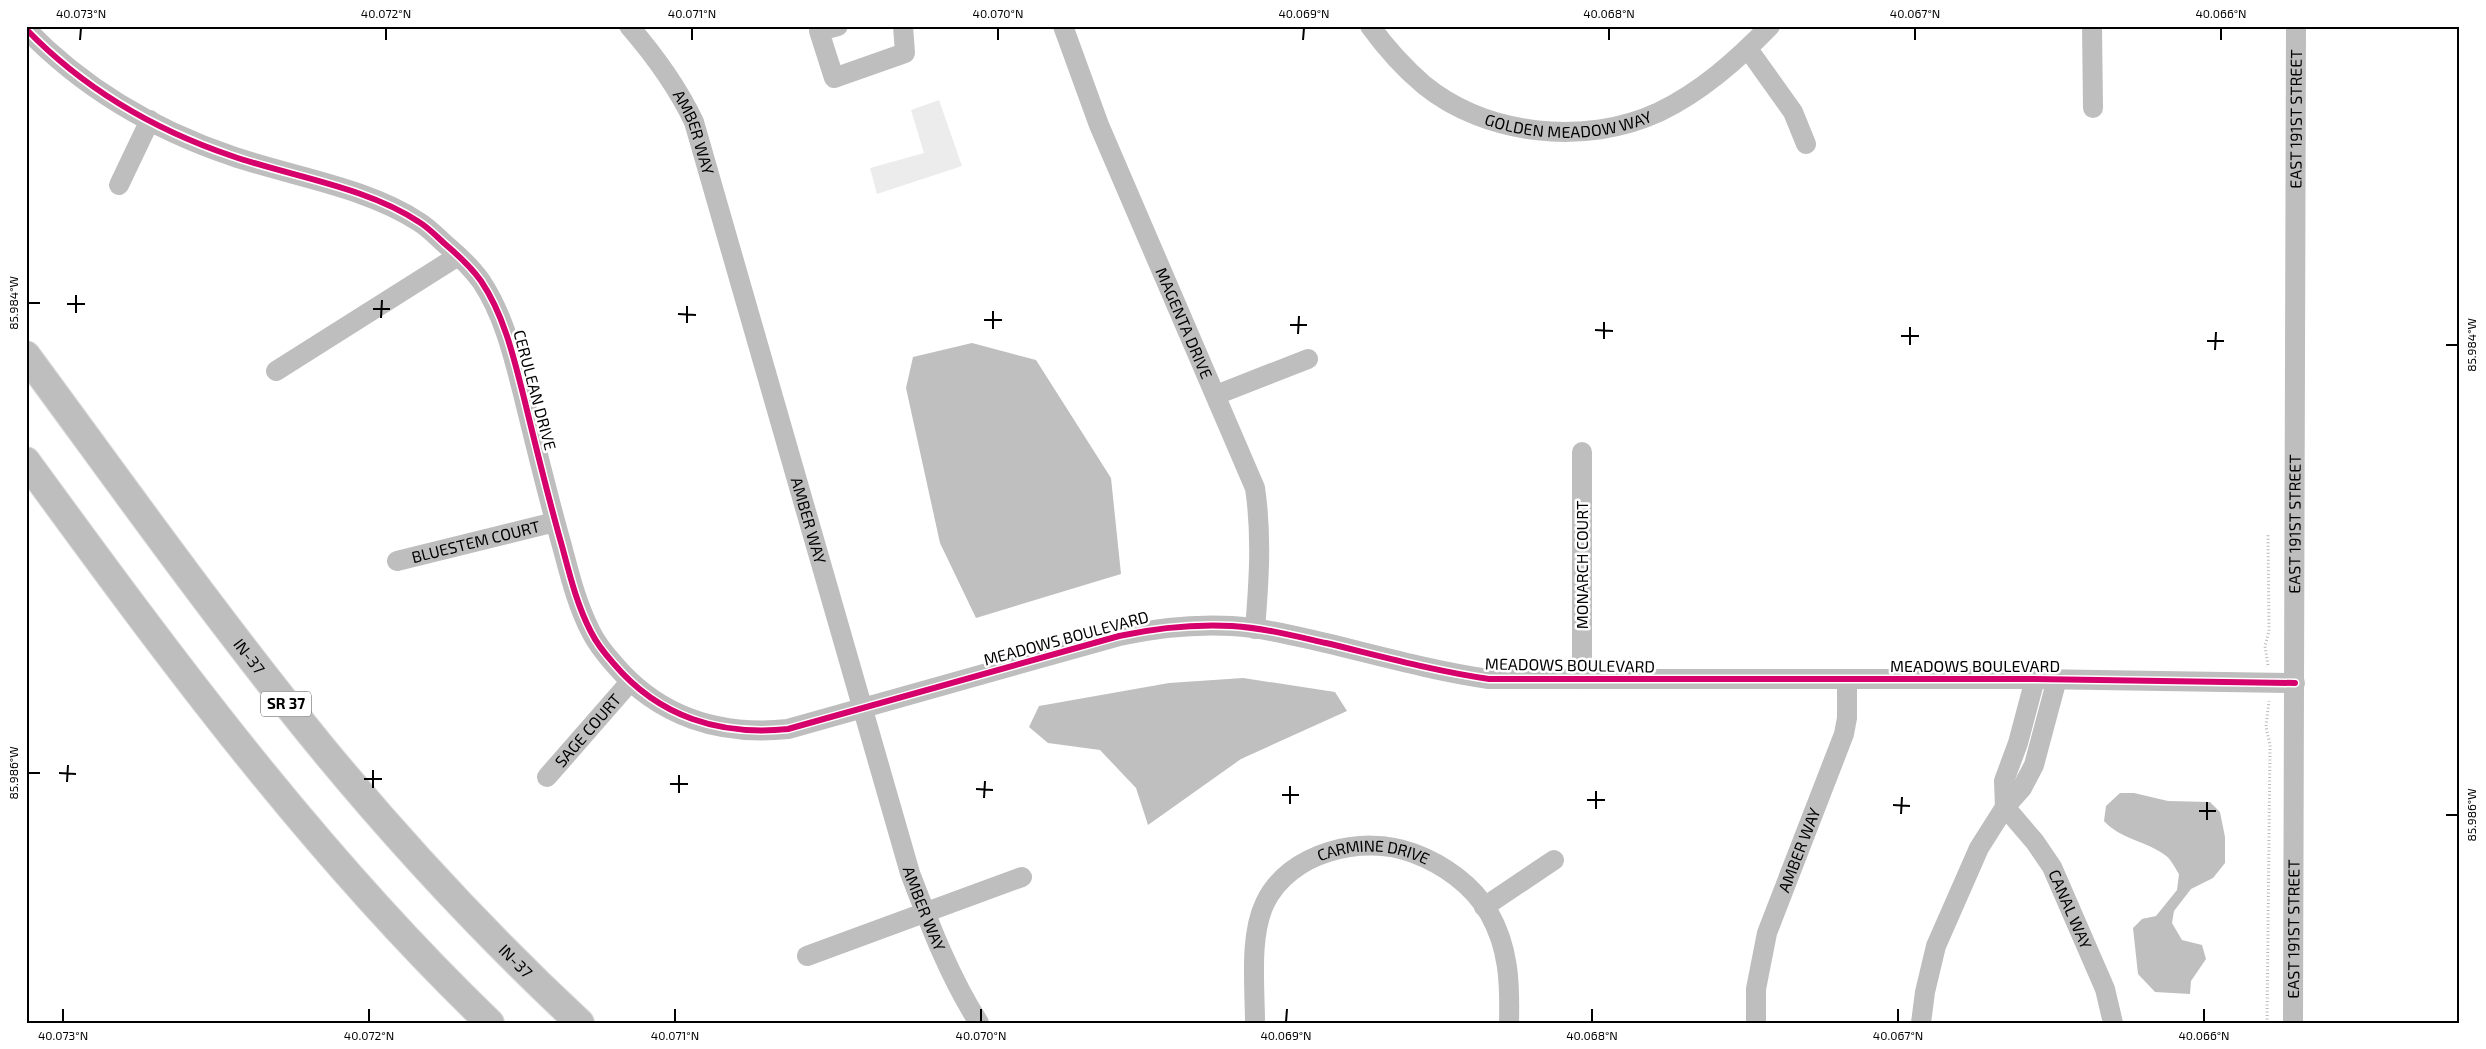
<svg xmlns="http://www.w3.org/2000/svg" width="2486" height="1049" font-family="'Exo 2',sans-serif">
<rect width="100%" height="100%" fill="#fff"/>
<path fill="#ececec" d="M939 100 962 166 877 194 870 168 924 153 911 110Z"/>
<path fill="#bfbfbf" d="M972 343 1036 360 1111 478 1121 574 976 618 940 543 906 388 913 357Z
M1243 678 1335 692 1347 711 1241 759 1148 825 1136 788 1100 750 1048 743 1029 727 1039 706 1169 683Z
M2120 793H2134L2168 801 2210 802 2220 812 2225 837V863L2213 878 2191 889 2174 911 2172 923 2182 940 2202 945 2206 959 2191 981 2190 994 2155 992 2138 974 2133 928 2142 919 2156 916 2177 890 2179 874C2175 868 2171 859 2165 855 2146 841 2120 839 2104 821L2106 806Z"/>
<g fill="none" stroke-linecap="round" stroke-linejoin="round">
<defs>
<g id="highway">
<path id="s10" d="M26 355C124 488 219 622 323 749 403 846 489 938 580 1023"/>
<path d="M26 461C169 657 314 854 490 1023"/>
</g>
</defs>
<use href="#highway" stroke="#dbdbdb" stroke-width="30"/>
<path stroke="#b9b9b9" stroke-width="3" stroke-dasharray="1 2.5" stroke-linecap="butt" d="M2268 665 2265 646 2269 631 2268 534
M2267 1023 2270 745 2266 727 2269 701"/>
<g stroke="#bebebe" stroke-width="20">
<path id="s1" d="M629 26C655 56 677 86 694 122L910 873C930 925 949 976 979 1023"/>
<path d="M838 26 819 31 834 78 905 53 903 26"/>
<path id="s2" d="M1063 26 1099 125 1255 488C1262 535 1259 581 1255 629"/>
<path id="s3" d="M1370 26C1386 48 1404 68 1424 85 1487 136 1586 146 1659 112 1701 92 1737 60 1770 26"/>
<path d="M2092 26 2093 108"/>
<path d="M26 29C83 88 155 130 232 156 293 177 366 187 419 222 429 228 437 237 445 244 458 255 471 267 481 281 504 315 514 358 524 398 536 447 548 497 562 546 570 576 577 605 591 632 597 644 606 655 614 664 659 717 720 736 788 729L1119 636C1156 628 1194 624 1232 626 1264 628 1295 636 1326 643 1380 656 1434 671 1489 679H2035L2295 683"/>
<path d="M1748 49 1793 112 1806 144"/>
<path d="M119 185 150 120"/>
<path d="M276 371 458 256"/>
<path d="M1216 395 1308 359"/>
<path id="s4" d="M397 561 555 522"/>
<path d="M1582 679V452"/>
<path id="s5" d="M2035 679 2018 743 2004 781 2005 807 2035 842 2052 867 2105 989 2113 1023"/>
<path id="s6" d="M547 777 630 682"/>
<path d="M1484 907 1554 860"/>
<path d="M807 956 1022 877"/>
<path id="s7" d="M1255 1023C1255 987 1249 936 1265 903 1289 852 1363 834 1413 853 1443 864 1473 885 1489 913 1509 948 1510 983 1509 1023"/>
<path id="s8" d="M1756 1023V989L1767 933 1844 734 1847 718V679"/>
<path d="M1921 1023 1925 992 1936 946 1979 848 2005 807 2022 788 2034 765 2057 679"/>
<path id="s9" d="M2293 1023 2296 26"/>
</g>
<use href="#highway" stroke="#bebebe" stroke-width="28"/>
<defs>
<path id="cycleway" d="M26 29C83 88 155 130 232 156 293 177 366 187 419 222 429 228 437 237 445 244 458 255 471 267 481 281 504 315 514 358 524 398 536 447 548 497 562 546 570 576 577 605 591 632 597 644 606 655 614 664 659 717 720 736 788 729L1119 636C1156 628 1194 624 1232 626 1264 628 1295 636 1326 643 1380 656 1434 671 1489 679H2035L2295 683"/>
</defs>
<use href="#cycleway" stroke="#fff" stroke-width="9"/>
<use href="#cycleway" stroke="#d6006c" stroke-width="6"/>
</g>
<path fill="none" stroke="#000" stroke-width="2" d="M80 40 81 28M386 40V28M692 40V28M998 40V28M1303 40 1304 28M1609 40V28M1915 40V28M2221 40V28M28 303H40M67 304H85M373 309H390M76 313V295M678 314 696 315M381 318 382 300M984 320H1002M687 323V306M1290 325H1307M993 329V311M1595 330 1613 331M1298 334 1299 316M1901 336H1919M1604 339V322M2207 341H2224M1910 345V327M2446 345H2458M2215 350 2216 332M28 773H40M59 773 76 774M364 779H382M67 782 68 765M670 784H688M373 788V770M976 789 993 790M679 793V775M1282 795H1299M984 798 985 781M1587 800H1605M1290 804V786M1893 805 1910 806M1596 809V791M2199 811H2216M1901 814 1902 797M2446 815H2458M2207 820V802M63 1022V1009M369 1022V1009M675 1022V1009M981 1022V1009M1286 1022 1287 1009M1592 1022V1009M1898 1022V1009M2204 1022V1009"/>
<g text-anchor="middle" stroke-width="5" stroke-linejoin="round" paint-order="stroke">
<rect fill="#fff" stroke="#4c4c4c" stroke-width="1" x="261" y="691.5" width="50" height="25" rx="4"/>
<g font-size="15" font-weight="bold" fill="#000">
<text x="286" y="709">SR 37</text>
</g>
<g font-size="16" fill="#000" stroke="#fff">
<text dy="6" stroke="none"><textPath href="#s3" startOffset="235">GOLDEN MEADOW WAY</textPath></text>
<text dy="6" stroke="none"><textPath href="#s9" startOffset="904">EAST 191ST STREET</textPath></text>
<text dy="6" stroke="none"><textPath href="#s1" startOffset="126">AMBER WAY</textPath></text>
<text dy="6" stroke="none"><textPath href="#s2" startOffset="321">MAGENTA DRIVE</textPath></text>
<text transform="translate(535 390) rotate(75)" y="6">CERULEAN DRIVE</text>
<text dy="6" stroke="none"><textPath href="#s1" startOffset="531">AMBER WAY</textPath></text>
<text dy="6" stroke="none"><textPath href="#s9" startOffset="499">EAST 191ST STREET</textPath></text>
<text dy="6" stroke="none"><textPath href="#s4" startOffset="81">BLUESTEM COURT</textPath></text>
<text transform="translate(1582 565) rotate(-90)" y="6">MONARCH COURT</text>
<text transform="translate(1066 638) rotate(-15)" y="6">MEADOWS BOULEVARD</text>
<text dy="6" stroke="none"><textPath href="#s10" startOffset="375">IN-37</textPath></text>
<text transform="translate(1570 665) rotate(1)" y="6">MEADOWS BOULEVARD</text>
<text x="1975" y="672">MEADOWS BOULEVARD</text>
<text dy="6" stroke="none"><textPath href="#s6" startOffset="62">SAGE COURT</textPath></text>
<text dy="6" stroke="none"><textPath href="#s8" startOffset="180">AMBER WAY</textPath></text>
<text dy="6" stroke="none"><textPath href="#s7" startOffset="251">CARMINE DRIVE</textPath></text>
<text dy="6" stroke="none"><textPath href="#s1" startOffset="936">AMBER WAY</textPath></text>
<text dy="6" stroke="none"><textPath href="#s5" startOffset="255">CANAL WAY</textPath></text>
<text dy="6" stroke="none"><textPath href="#s9" startOffset="94">EAST 191ST STREET</textPath></text>
<text dy="6" stroke="none"><textPath href="#s10" startOffset="780">IN-37</textPath></text>
</g>
</g>
<rect width="2486" height="1049" fill="none" stroke="#ffffff" stroke-width="55"/>
<rect x="28" y="28" width="2430" height="994" fill="none" stroke="#000" stroke-width="2"/>
<g font-size="12" text-anchor="middle" fill="#000">
<text x="81" y="18">40.073°N</text>
<text x="386" y="18">40.072°N</text>
<text x="692" y="18">40.071°N</text>
<text x="998" y="18">40.070°N</text>
<text x="1304" y="18">40.069°N</text>
<text x="1609" y="18">40.068°N</text>
<text x="1915" y="18">40.067°N</text>
<text x="2221" y="18">40.066°N</text>
<text transform="translate(14 303) rotate(-90)" y="4">85.984°W</text>
<text transform="translate(2472 345) rotate(-90)" y="4">85.984°W</text>
<text transform="translate(14 773) rotate(-90)" y="4">85.986°W</text>
<text transform="translate(2472 815) rotate(-90)" y="4">85.986°W</text>
<text x="63" y="1040">40.073°N</text>
<text x="369" y="1040">40.072°N</text>
<text x="675" y="1040">40.071°N</text>
<text x="981" y="1040">40.070°N</text>
<text x="1286" y="1040">40.069°N</text>
<text x="1592" y="1040">40.068°N</text>
<text x="1898" y="1040">40.067°N</text>
<text x="2204" y="1040">40.066°N</text>
</g>
</svg>
